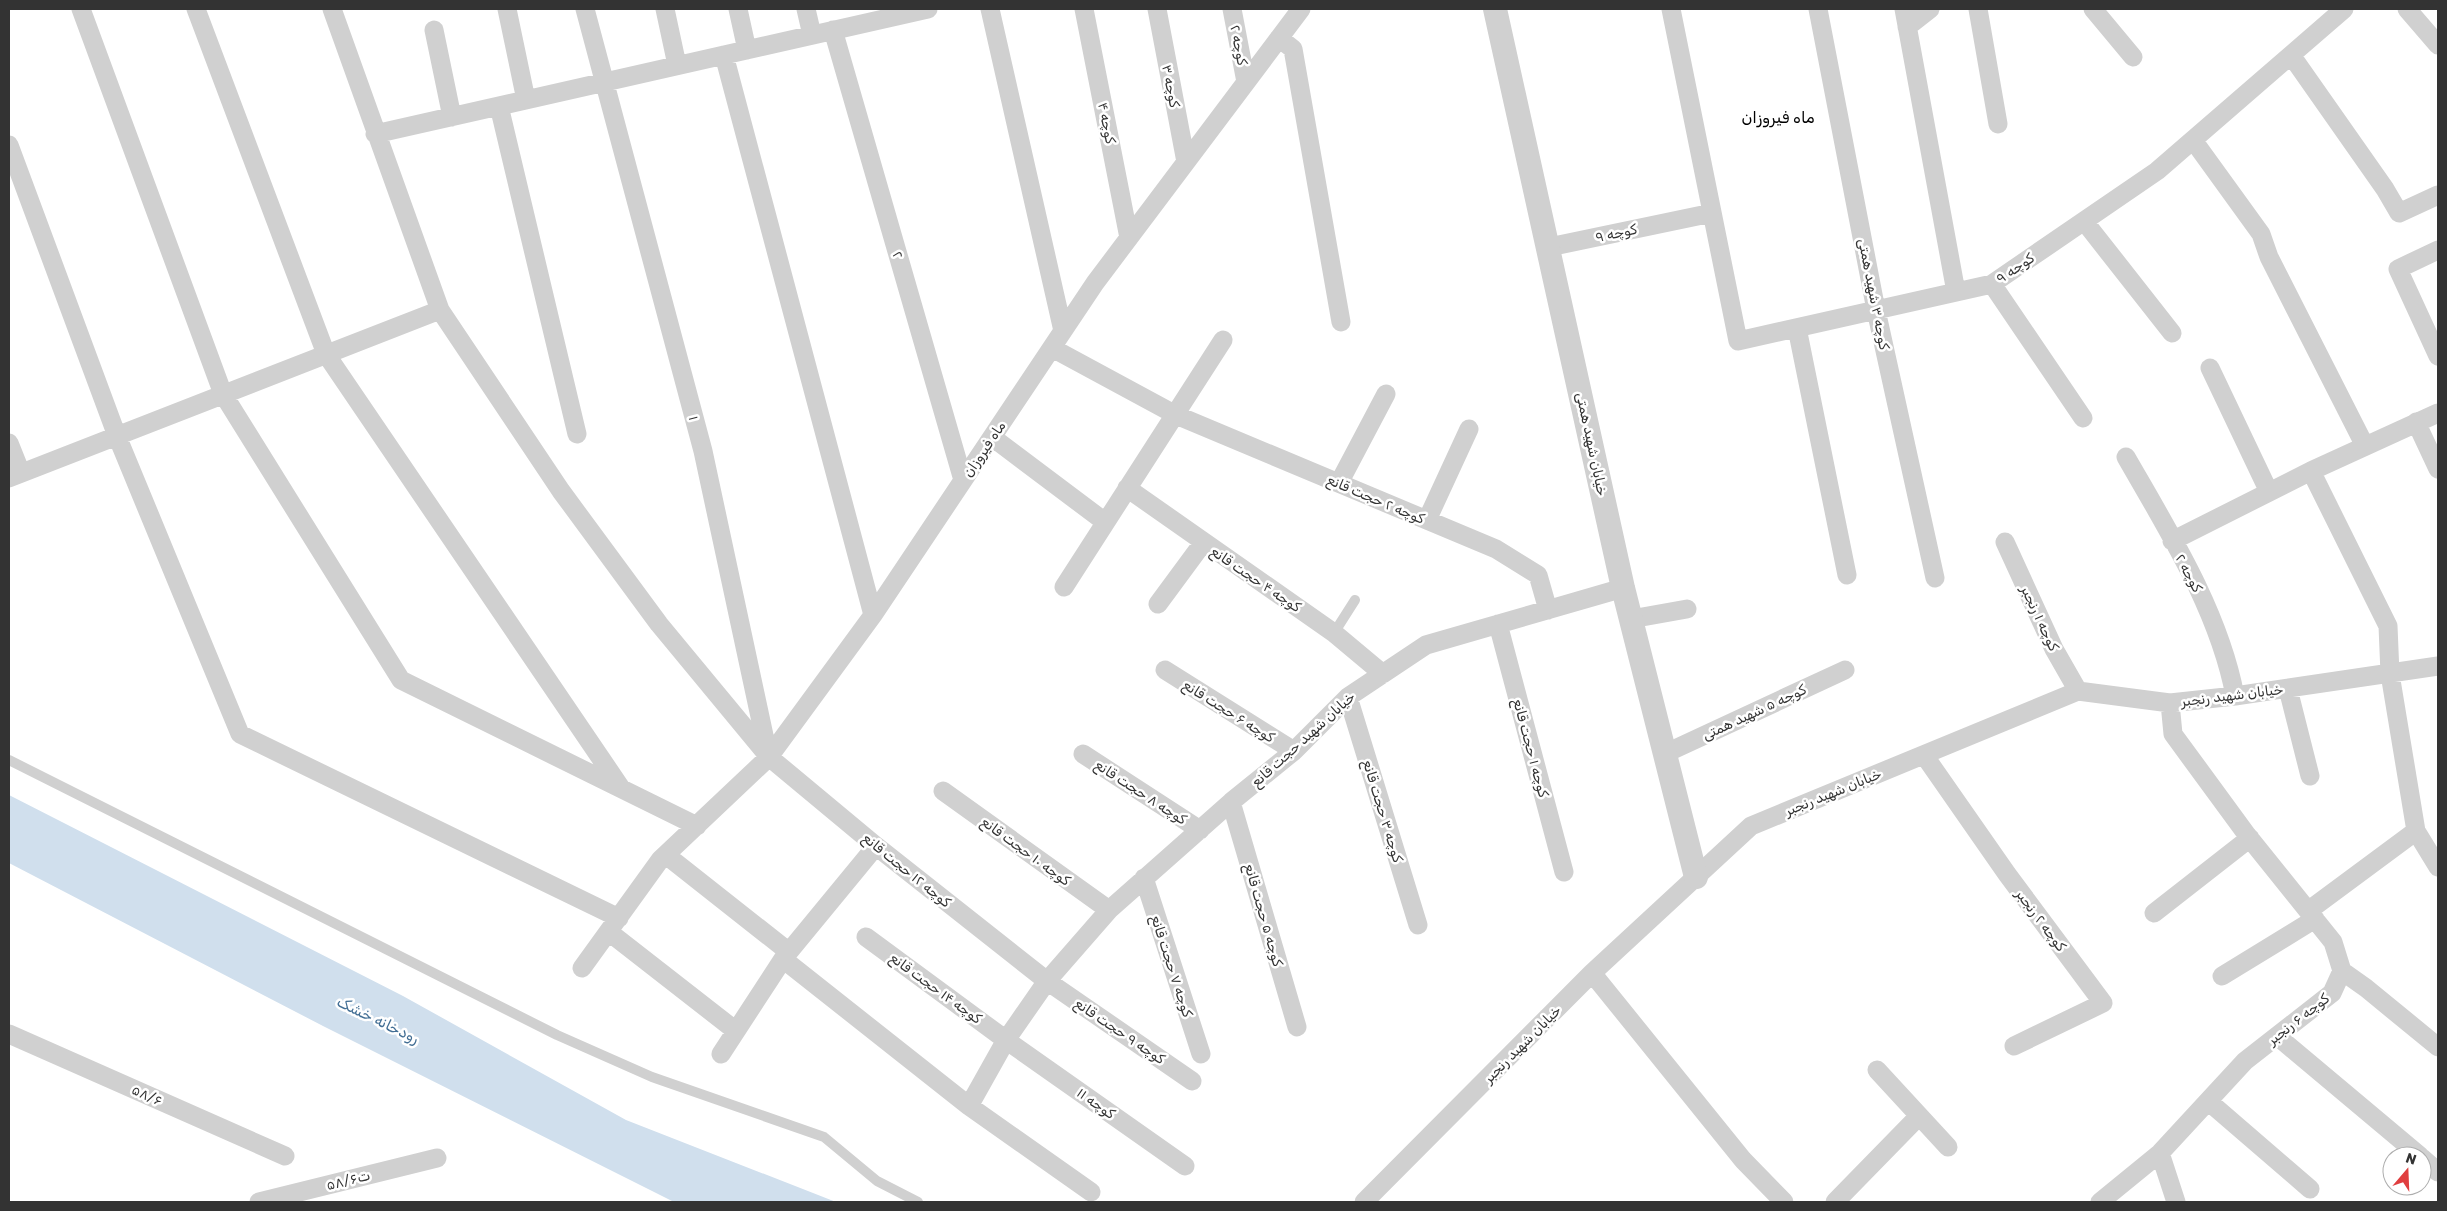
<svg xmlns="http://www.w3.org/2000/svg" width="2447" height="1211" font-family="Rubik,Vazirmatn,sans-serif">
<rect width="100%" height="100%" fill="#fff"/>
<path fill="#d0dfed" d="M9 795 403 996 626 1120 836 1202H674L323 1026 9 863Z"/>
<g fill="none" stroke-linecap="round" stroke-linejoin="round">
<path stroke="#d0d0d0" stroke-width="10" d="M1334 633 1355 600
M9 760 557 1035 652 1077 824 1137 877 1181 918 1202"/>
<path stroke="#d0d0d0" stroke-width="19" d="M81 9 223 394 401 680 697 826
M196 9 326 354 621 788
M332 9 440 310 561 491 659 624 769 757 876 846 1047 981 1192 1081
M507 9 526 100
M585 9 703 451 768 754
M665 9 677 65
M738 9 747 50
M806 9 812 35
M990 9 1063 331
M1084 9 1129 238
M1157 9 1186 162
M1232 9 1246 82
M1671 9 1738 341 1992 284 2157 171 2344 9
M1818 9 1876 310 1935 578
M1904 9 1956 292
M1978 9 1998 124
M2093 9 2133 57
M2407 9 2438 45
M1907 27 1930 9
M434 30 452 117
M833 30 963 480
M1279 38 1293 49 1341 322
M724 55 873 615
M2291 55 2385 189 2399 213 2438 195
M499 106 577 434
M375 134 928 9
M2193 140 2261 234 2269 257 2365 446
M9 145 117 436 240 734 619 918
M2084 221 2172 333
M1549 247 1712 213
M2438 250 2398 269 2438 356
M1992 284 2083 418
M1797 328 1847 575
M1052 348 1176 415 1496 549 1538 575 1548 610
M2210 368 2269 492
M2416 422 2438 469
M992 437 1105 522
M9 443 21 473
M2126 457C2169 532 2219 611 2235 696
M2311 471 2388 626 2390 674 2416 831 2438 867
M9 478 440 310
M1339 483 1386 394
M1127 488 1334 633 1383 674
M1427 520 1469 429
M2172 541 2311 471 2438 413
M2005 542 2054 649 2078 691
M1064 587 1223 340
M1158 604 1203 543
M1631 619 1687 609
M1498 624 1564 872
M1165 670 1294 751
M2288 689 2310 776
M1348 697 1418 925
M1083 754 1200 830
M1664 754 1845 670
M1924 755 2007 874 2103 1003 2014 1046
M943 791 1109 910
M1231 802 1297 1027
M666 855 789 952
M1144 878 1201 1054
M2308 911 2416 831
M2154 913 2250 838
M609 932 736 1031
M866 937 1006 1040 1185 1166
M783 959 969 1106 1091 1192
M582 968 660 860 769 757 873 615 1095 283 1301 9
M2342 971 2366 988 2438 1047
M1592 973 1743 1160 1784 1202
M2222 976 2315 919
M9 1034 285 1156
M2277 1036 2420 1156
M721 1054 783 959 876 846
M1877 1070 1948 1147
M2208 1101 2310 1189
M969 1106 1006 1040 1047 981 1109 910 1231 802 1294 751 1348 697 1426 645 1623 588
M2160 1153 2176 1202
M2422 1158 2438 1172
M259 1202 437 1158
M1364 1202 1592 973 1751 826 2078 691 2170 703 2235 696 2438 666
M1835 1202 1919 1116
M2100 1202 2160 1153 2245 1061 2332 993 2342 971 2333 942 2247 835 2173 734 2170 703"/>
<path stroke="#d0d0d0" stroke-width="24" d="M1495 9 1623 588 1696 877"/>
</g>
<g text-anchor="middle" stroke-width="5" stroke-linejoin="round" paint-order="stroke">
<g font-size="14" fill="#333" stroke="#fff">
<text transform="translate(1239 45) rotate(79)" y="5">کوچه ۲</text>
<text transform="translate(1171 86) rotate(79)" y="5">کوچه ۳</text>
<text transform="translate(1107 123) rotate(79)" y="5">کوچه ۴</text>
<text transform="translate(1616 233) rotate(-12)" y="5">کوچه ۹</text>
<text transform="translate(898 255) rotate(74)" y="5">۲</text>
<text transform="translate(2015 268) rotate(-34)" y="5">کوچه ۹</text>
<text transform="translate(1874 294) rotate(79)" y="5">کوچه ۳ شهید همتی</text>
<text transform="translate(694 418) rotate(75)" y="5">۱</text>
<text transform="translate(1592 444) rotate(78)" y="5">خیابان شهید همتی</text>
<text transform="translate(984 449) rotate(-56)" y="5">ماه فیروزان</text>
<text transform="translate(1376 499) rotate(23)" y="5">کوچه ۲ حجت قانع</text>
<text transform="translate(2189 573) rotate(62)" y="5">کوچه ۲</text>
<text transform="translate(1256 579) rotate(34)" y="5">کوچه ۴ حجت قانع</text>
<text transform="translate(2040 618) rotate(65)" y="5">کوچه ۱ رنجبر</text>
<text transform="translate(2232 695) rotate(-7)" y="5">خیابان شهید رنجبر</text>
<text transform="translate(1229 711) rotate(32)" y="5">کوچه ۶ حجت قانع</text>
<text transform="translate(1754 712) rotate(-25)" y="5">کوچه ۵ شهید همتی</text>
<text transform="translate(1303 739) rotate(-42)" y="5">خیابان شهید حجت قانع</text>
<text transform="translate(1531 748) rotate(75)" y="5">کوچه ۱ حجت قانع</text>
<text transform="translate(1141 792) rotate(33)" y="5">کوچه ۸ حجت قانع</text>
<text transform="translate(1833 792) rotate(-22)" y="5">خیابان شهید رنجبر</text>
<text transform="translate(1383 811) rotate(73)" y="5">کوچه ۳ حجت قانع</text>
<text transform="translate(1026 851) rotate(36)" y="5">کوچه ۱۰ حجت قانع</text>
<text transform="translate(907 870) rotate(39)" y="5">کوچه ۱۲ حجت قانع</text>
<text transform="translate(1264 915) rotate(74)" y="5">کوچه ۵ حجت قانع</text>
<text transform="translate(2041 920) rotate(53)" y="5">کوچه ۲ رنجبر</text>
<text transform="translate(1172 966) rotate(72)" y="5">کوچه ۷ حجت قانع</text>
<text transform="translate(936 988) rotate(36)" y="5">کوچه ۱۴ حجت قانع</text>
<text transform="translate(2298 1019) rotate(-38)" y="5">کوچه ۶ رنجبر</text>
<text transform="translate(1120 1031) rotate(34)" y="5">کوچه ۹ حجت قانع</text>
<text transform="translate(1522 1044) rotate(-45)" y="5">خیابان شهید رنجبر</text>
<text transform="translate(147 1095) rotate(24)" y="5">۵۸/۶</text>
<text transform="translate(1096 1103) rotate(35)" y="5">کوچه ۱۱</text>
<text transform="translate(348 1180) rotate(-14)" y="5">۵۸/۶ت</text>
</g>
<g font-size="15" font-style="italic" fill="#426e94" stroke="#fff">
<text transform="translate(378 1020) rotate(26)" y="5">رودخانه خشک</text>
</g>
<g font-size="16" fill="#000" stroke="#fff">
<text x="1778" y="123">ماه فیروزان</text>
</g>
</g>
<rect width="2447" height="1211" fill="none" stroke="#333333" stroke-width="20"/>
<g transform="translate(2407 1171) rotate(19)"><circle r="24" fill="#ffffff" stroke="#adadad"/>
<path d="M0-4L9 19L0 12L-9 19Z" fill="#e03e3f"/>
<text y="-8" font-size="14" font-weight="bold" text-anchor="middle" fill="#333333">N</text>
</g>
</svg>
